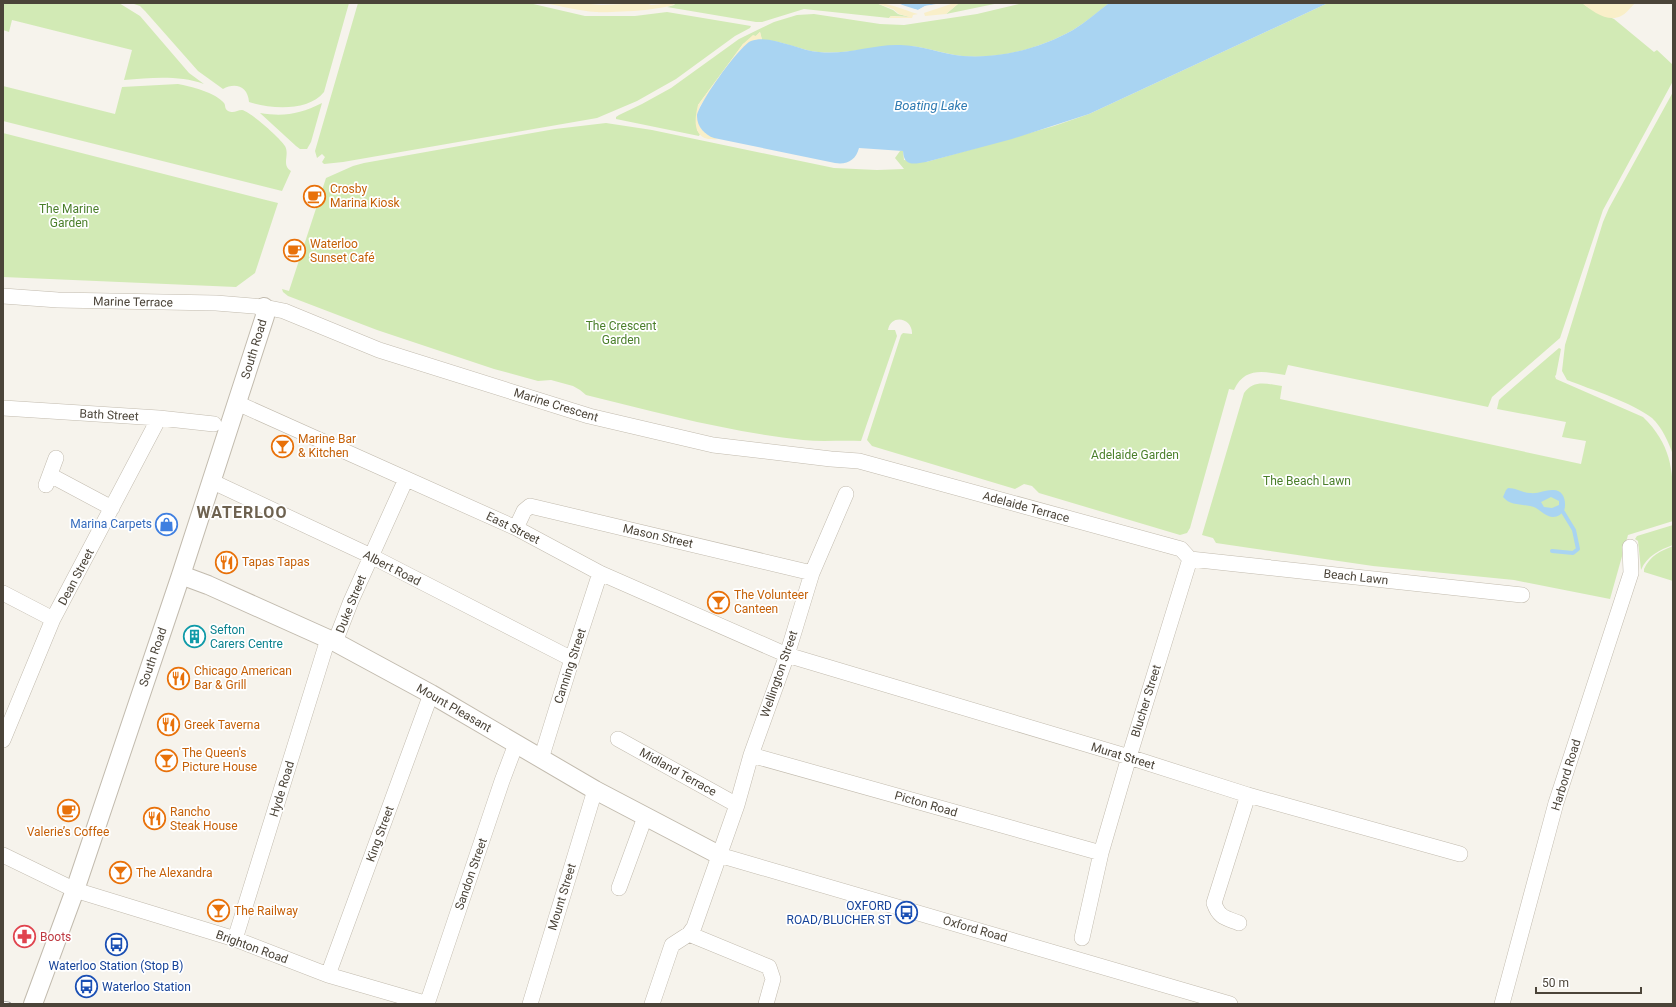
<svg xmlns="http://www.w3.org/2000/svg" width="1676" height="1007" font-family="Roboto,sans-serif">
<rect width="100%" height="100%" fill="#f6f3ec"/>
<path fill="#d2eab5" d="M3 3H119L140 16 189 73 204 84C178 75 151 78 124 80L132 50 12 20 9 32 3 30Z
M131 3H349L324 92C308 112 270 109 249 102 248 86 235 82 223 89L198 71 145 11 140 6Z
M358 3H529L585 16H635L667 12 751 26 750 28 735 36 676 79 660 88 637 101 597 118 343 162 324 164 322 162 325 157 322 154 317 158 315 151Z
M676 3H876L893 10 898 14 910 17 891 16 889 18 804 9 762 22H756L667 7 674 5Z
M959 3H999L946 14Z
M1023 3H1109C1098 12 1086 22 1073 30 1041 48 999 60 962 56 943 54 924 46 906 46 876 45 848 55 818 52 799 50 781 40 762 40L760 32 756 36 743 44 698 105 697 130 700 134 699 136 616 119V117L619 115 642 104 671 88 739 39 774 22 797 15 814 14 880 24 904 25 977 14Z
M1328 3H1582L1589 8 1614 19 1654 52 1657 50 1673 65V81L1603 210 1560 338 1492 397 1488 407 1288 365 1285 375C1265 372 1245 366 1234 390L1229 389 1190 528 1187 533 1180 535 1039 493 1032 486 1024 484 1015 489 872 446 867 440 901 335 903 333 912 334C913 318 891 313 888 330H895L897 336 861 441C841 440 822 442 803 440 730 432 658 413 586 395L580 390 573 386 551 380 538 381 494 369 377 330 288 296 283 292 282 289 289 291 326 178 353 166 364 163 555 129 606 123 652 130 834 168 877 170 904 169 895 158 900 151H903L904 160 926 162 1054 126 1089 114Z
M178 84C190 86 216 93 224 103 226 106 224 108 228 111 234 114 237 110 242 110 251 112 280 138 285 146 290 155 281 165 291 171L282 191 3 121V86L115 114 122 87Z
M1673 92V455C1669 443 1662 427 1652 418 1633 403 1590 389 1567 380L1562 371 1565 345 1603 222 1609 208Z
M322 103 311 142 307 149H300L296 146 260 113C284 117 300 114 322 103Z
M3 133 278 203 255 273 236 287 3 277Z
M1559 348 1561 349 1556 375 1555 376 1556 379 1643 417C1676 449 1673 479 1673 521L1628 535 1610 599 1514 580 1373 566 1216 543 1213 538 1202 535 1244 393C1254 379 1267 384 1282 386L1280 399 1581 464 1586 441 1562 437 1566 422 1497 409 1499 400 1502 397Z
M1673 525V545C1659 550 1647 556 1641 570L1638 541 1635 539 1637 536Z
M1673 546V581L1644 572V569C1650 556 1660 551 1673 546Z"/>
<path fill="#f9efc9" d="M544 3H580L601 5 646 3 651 5 676 3C670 10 609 13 596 12 579 11 561 6 544 3Z
M876 3C891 3 903 10 918 14L913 15 912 18H889L891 16 910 17 899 14 893 9Z
M954 3H959L946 14 925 16 924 13Z
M1582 3H1635C1631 7 1626 14 1621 16 1608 23 1592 11 1582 3Z
M760 32 762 40 752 41 740 50 700 106C694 122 701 135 718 139 714 140 712 139 708 139 692 135 695 117 698 105L743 44 753 35 756 36Z"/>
<path fill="#a9d4f2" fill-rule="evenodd" d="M898 3H943L925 6 918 10 908 8Z
M1109 3H1328L1089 114 1012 139 926 162C914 164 904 167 903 151L859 148C856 160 847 165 835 163L714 138C705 135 697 127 697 116 698 104 740 45 751 41 770 34 799 51 819 52 848 55 873 44 900 45 921 45 942 54 963 56 1000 59 1041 48 1073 30 1086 22 1097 12 1109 3Z
M1508 488C1516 488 1523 493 1530 493 1538 494 1545 490 1552 490 1564 489 1567 502 1564 511 1561 514 1558 517 1553 517 1547 517 1541 511 1536 508 1525 503 1511 507 1503 497L1506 490ZM1551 497 1559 501V505L1552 508 1544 507 1541 502Z"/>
<path fill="#f6f3ec" d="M896 3 918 10 925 6 945 3 942 6 926 8 918 12 907 10Z"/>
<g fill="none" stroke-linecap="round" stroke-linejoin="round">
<path stroke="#a9d4f2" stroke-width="4" d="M1552 551 1573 553 1578 549 1574 530 1563 512"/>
<defs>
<path id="minor" d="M3 296 58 300 216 303 264 307 284 311 379 350 589 416 713 445 831 459 859 461 1181 549 1190 559
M237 403 516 528 600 573 787 655 1129 757 1248 795 1460 854
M3 408 159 418 214 424
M50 475 112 508
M211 481 371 556 572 659
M46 485 56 458
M516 528 524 511 530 506 812 573
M1190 559 1522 595
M3 593 53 619
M335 642 351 601 406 479
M618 739 737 805
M3 740 53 619 159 418
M751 755 1101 853
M541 759 572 659 600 573
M3 855 75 890 235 939 328 975 428 1004
M719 855 1230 1004
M619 888 645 817
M1239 923C1226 918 1219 918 1214 903L1248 795
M1082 938 1101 853 1129 757 1190 559
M235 939 328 639
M328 975 431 694
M427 1004 502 781 516 744
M530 1004 595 790
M652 1004 672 945 689 934
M766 1004 773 979 769 967 689 934 694 927 737 805 751 755 787 655 812 573 846 494
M1502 1004 1556 803 1631 573 1630 547"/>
<path id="tertiary" d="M181 575 208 585 335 642 431 694 595 790 719 855
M33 1004 75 890 181 575 265 316 264 307"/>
</defs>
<use href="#minor" stroke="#c2bbae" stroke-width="16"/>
<use href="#tertiary" stroke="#c2bbae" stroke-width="20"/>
<use href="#minor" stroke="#fff" stroke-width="15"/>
<use href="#tertiary" stroke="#fff" stroke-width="18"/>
<defs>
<path id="rail" d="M3 1003 9 1004"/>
</defs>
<use href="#rail" stroke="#9a9a9a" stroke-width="4.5"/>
<use href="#rail" stroke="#fff" stroke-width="3" stroke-dasharray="9" stroke-linecap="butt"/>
</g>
<defs>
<symbol id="cafe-ring" viewBox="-11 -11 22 22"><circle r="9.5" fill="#fff" stroke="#e8710a" stroke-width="1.5"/><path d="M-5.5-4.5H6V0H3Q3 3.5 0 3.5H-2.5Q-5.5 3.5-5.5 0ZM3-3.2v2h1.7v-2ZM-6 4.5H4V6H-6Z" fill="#e8710a"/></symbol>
<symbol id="bar-ring" viewBox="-11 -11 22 22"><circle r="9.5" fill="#fff" stroke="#e8710a" stroke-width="1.5"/><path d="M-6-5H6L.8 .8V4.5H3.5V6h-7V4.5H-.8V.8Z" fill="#e8710a"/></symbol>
<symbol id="shop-ring" viewBox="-11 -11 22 22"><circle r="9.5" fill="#fff" stroke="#3f7fe0" stroke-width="1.5"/><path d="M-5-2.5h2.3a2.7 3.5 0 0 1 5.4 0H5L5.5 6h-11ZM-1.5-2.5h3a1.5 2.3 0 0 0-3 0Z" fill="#3f7fe0"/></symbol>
<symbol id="restaurant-ring" viewBox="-11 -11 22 22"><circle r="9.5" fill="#fff" stroke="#e8710a" stroke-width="1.5"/><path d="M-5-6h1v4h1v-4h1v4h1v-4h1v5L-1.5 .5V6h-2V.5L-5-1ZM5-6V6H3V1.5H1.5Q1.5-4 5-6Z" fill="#e8710a"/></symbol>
<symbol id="building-ring" viewBox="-11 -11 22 22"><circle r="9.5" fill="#fff" stroke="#0f9aa8" stroke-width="1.5"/><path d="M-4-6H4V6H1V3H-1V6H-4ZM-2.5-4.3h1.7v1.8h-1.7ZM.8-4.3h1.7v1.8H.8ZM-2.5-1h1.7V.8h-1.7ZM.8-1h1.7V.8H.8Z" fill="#0f9aa8"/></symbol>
<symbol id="bus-ring" viewBox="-11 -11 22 22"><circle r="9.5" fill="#fff" stroke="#1a4fb4" stroke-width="1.5"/><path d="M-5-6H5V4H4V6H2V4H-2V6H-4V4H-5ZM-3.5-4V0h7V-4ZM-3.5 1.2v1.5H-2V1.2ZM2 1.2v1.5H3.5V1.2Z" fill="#1a4fb4"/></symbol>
<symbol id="pharmacy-ring" viewBox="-11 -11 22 22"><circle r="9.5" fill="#fff" stroke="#e0444e" stroke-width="1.5"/><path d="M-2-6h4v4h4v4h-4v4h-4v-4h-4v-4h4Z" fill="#e0444e"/></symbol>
</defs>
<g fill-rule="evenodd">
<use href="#cafe-ring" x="302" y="184" width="25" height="25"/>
<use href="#cafe-ring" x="282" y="238" width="25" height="25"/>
<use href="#bar-ring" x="270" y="434" width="25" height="25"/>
<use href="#shop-ring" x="154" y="512" width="25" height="25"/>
<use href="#restaurant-ring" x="214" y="550" width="25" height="25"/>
<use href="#bar-ring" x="706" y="590" width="25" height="25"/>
<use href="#building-ring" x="182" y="624" width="25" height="25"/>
<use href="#restaurant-ring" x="166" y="666" width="25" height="25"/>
<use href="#restaurant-ring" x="156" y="712" width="25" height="25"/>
<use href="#bar-ring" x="154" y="748" width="25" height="25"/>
<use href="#cafe-ring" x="56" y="798" width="25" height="25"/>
<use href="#restaurant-ring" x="142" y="806" width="25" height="25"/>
<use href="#bar-ring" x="108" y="860" width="25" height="25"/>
<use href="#bar-ring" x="206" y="898" width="25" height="25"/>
<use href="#bus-ring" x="894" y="900" width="25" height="25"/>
<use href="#pharmacy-ring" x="12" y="924" width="25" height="25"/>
<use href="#bus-ring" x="104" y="932" width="25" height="25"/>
<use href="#bus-ring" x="74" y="974" width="25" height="25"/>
</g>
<g text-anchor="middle" stroke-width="3.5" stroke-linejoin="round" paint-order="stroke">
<g font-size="12" fill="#c56008" stroke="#fff" text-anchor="start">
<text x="330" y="193">Crosby<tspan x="330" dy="14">Marina Kiosk</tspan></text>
<text x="310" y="248">Waterloo<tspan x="310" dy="14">Sunset Café</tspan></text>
<text x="298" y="443">Marine Bar<tspan x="298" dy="14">&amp; Kitchen</tspan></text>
<text x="242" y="566">Tapas Tapas</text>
<text x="734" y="599">The Volunteer<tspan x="734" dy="14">Canteen</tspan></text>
<text x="194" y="675">Chicago American<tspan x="194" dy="14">Bar &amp; Grill</tspan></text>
<text x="184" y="729">Greek Taverna</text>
<text x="182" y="757">The Queen's<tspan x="182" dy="14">Picture House</tspan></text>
<text x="170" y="816">Rancho<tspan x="170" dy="14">Steak House</tspan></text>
<text x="68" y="836" text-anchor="middle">Valerie’s Coffee</text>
<text x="136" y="877">The Alexandra</text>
<text x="234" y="915">The Railway</text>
</g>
<g font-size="12" fill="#4a7f2a" stroke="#fff">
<text x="69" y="213">The Marine<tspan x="69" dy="14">Garden</tspan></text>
<text x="621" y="330">The Crescent<tspan x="621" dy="14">Garden</tspan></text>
<text x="1135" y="459">Adelaide Garden</text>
<text x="1307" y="485">The Beach Lawn</text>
</g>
<g font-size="12" fill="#4b4439" stroke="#fff">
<text transform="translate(133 302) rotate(1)" y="4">Marine Terrace</text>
<text transform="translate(254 349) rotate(-73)" y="4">South Road</text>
<text transform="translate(556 405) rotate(17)" y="4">Marine Crescent</text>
<text transform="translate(109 415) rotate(3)" y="4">Bath Street</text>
<text transform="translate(1026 507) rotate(15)" y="4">Adelaide Terrace</text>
<text transform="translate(513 528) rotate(26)" y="4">East Street</text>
<text transform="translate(658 536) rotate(13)" y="4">Mason Street</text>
<text transform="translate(392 568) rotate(27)" y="4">Albert Road</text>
<text transform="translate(76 577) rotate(-62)" y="4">Dean Street</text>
<text transform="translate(1356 577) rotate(6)" y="4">Beach Lawn</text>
<text transform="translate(351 604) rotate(-68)" y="4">Duke Street</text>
<text transform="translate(153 657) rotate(-71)" y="4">South Road</text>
<text transform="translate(570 666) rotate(-72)" y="4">Canning Street</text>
<text transform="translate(779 674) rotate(-71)" y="4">Wellington Street</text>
<text transform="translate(1146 701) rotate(-73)" y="4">Blucher Street</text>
<text transform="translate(454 708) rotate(30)" y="4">Mount Pleasant</text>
<text transform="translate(1123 756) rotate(17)" y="4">Murat Street</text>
<text transform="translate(678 772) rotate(29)" y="4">Midland Terrace</text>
<text transform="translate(1566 775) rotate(-73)" y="4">Harbord Road</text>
<text transform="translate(282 789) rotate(-73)" y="4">Hyde Road</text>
<text transform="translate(926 804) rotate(16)" y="4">Picton Road</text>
<text transform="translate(380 834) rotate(-70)" y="4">King Street</text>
<text transform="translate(471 874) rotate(-71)" y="4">Sandon Street</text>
<text transform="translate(562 897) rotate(-73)" y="4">Mount Street</text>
<text transform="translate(975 929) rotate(16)" y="4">Oxford Road</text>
<text transform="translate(252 947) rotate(20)" y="4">Brighton Road</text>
</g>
<g font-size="12" fill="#366cbe" stroke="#fff" text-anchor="end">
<text x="152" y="528">Marina Carpets</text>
</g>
<g font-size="12" fill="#0d838f" stroke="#fff" text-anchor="start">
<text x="210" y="634">Sefton<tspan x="210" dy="14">Carers Centre</tspan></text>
</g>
<g font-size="12" fill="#164399" stroke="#fff" text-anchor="end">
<text x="892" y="910">OXFORD<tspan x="892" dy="14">ROAD/BLUCHER ST</tspan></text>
<text x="116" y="970" text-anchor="middle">Waterloo Station (Stop B)</text>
<text x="102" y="991" text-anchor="start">Waterloo Station</text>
</g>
<g font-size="12" fill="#be3a42" stroke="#fff" text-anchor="start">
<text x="40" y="941">Boots</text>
</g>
<g font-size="13" font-style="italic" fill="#2e7ab2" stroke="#fff">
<text x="931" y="110">Boating Lake</text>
</g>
<g font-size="16" font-weight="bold" letter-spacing="1" fill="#6e6250" stroke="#fff">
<text x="242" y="518">WATERLOO</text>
</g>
</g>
<rect width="1676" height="1007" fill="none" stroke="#4b4439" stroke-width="8"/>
<path d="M1536 987v6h105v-6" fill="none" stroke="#4b4439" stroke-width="2"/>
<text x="1542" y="987" font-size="12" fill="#4b4439" stroke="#ffffff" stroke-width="3" paint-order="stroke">50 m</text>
</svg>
